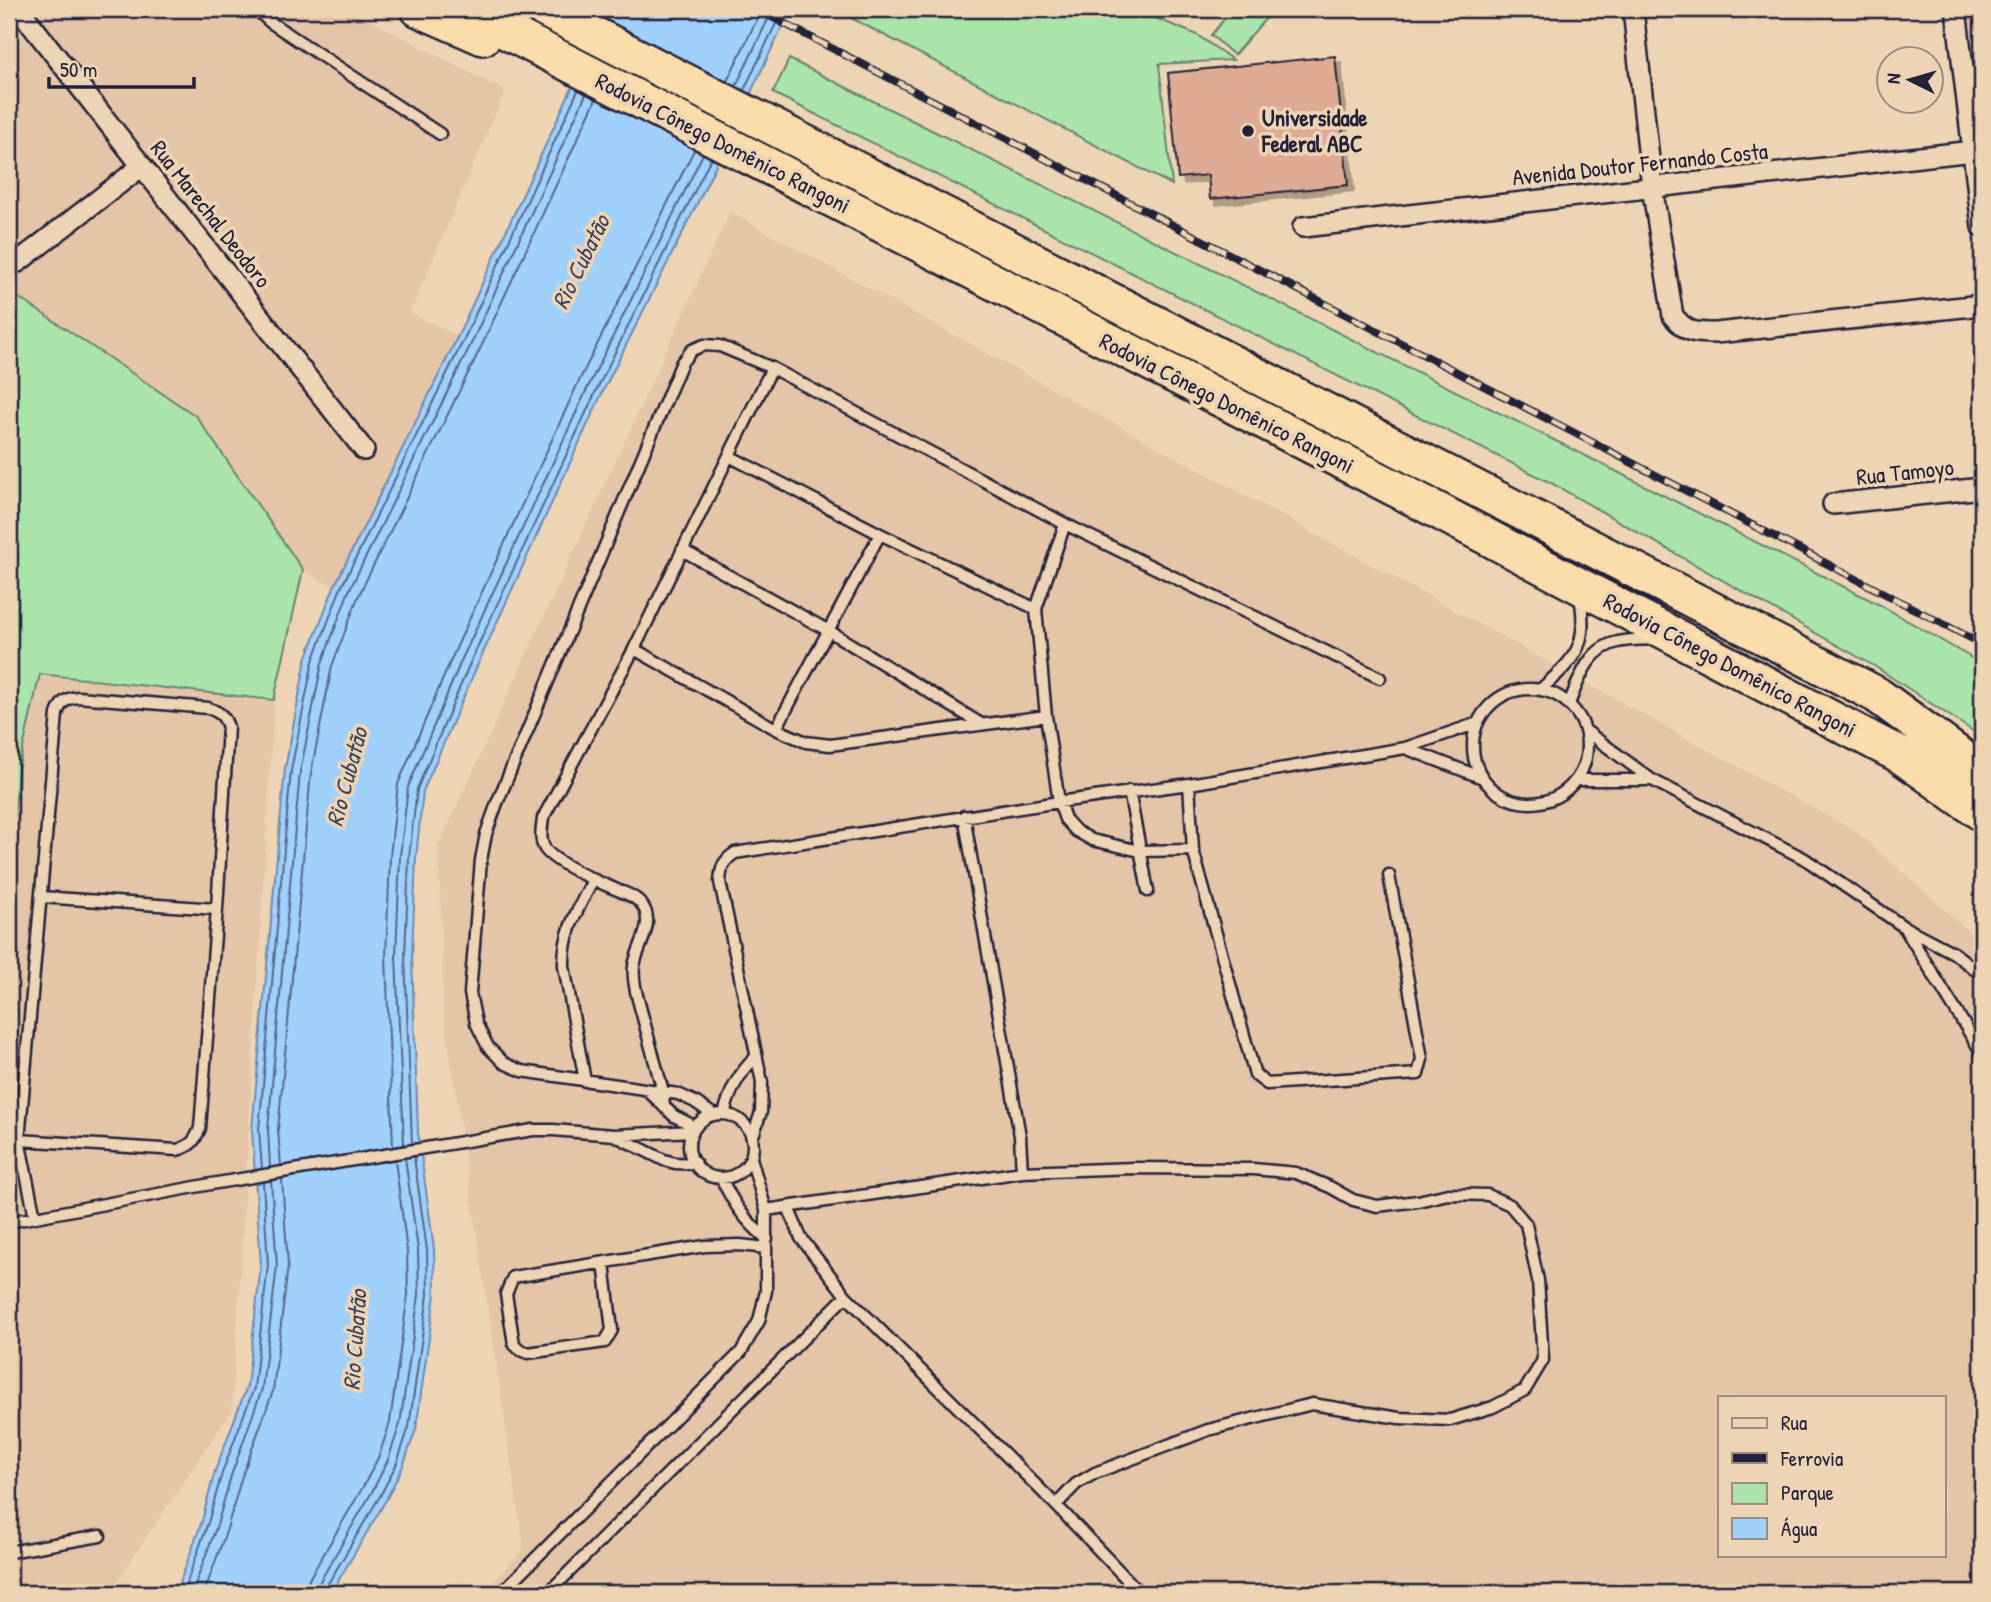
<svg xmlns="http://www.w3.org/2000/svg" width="1991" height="1602" font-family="'Patrick Hand',sans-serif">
<defs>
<filter id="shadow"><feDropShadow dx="6" dy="6" stdDeviation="0" flood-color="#0004"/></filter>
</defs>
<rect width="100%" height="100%" fill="#edd4b4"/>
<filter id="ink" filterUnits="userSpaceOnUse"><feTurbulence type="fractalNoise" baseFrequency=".0143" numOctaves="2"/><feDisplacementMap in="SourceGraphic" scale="14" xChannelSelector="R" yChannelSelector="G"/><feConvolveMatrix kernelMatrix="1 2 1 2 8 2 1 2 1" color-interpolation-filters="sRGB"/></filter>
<g filter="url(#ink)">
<path fill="#e5c5a8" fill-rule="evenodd" d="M9 9H348L505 91 410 313 458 336 334 587 303 570 196 416 9 291Z
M1968 9H1982V122Z
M730 212 1857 832 1982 943V1593H482L524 1550 443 1006 439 845ZM1720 1397H1944V1555H1720Z
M40 673 274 700 232 1410 109 1593H9V879L18 770Z"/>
<path fill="#aae4aa" stroke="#668372" stroke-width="2" d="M834 9H1134L1197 35 1233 60 1159 64 1172 185Z
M1156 9H1274L1234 55 1211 35 1231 11C1205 14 1181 17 1156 9Z
M789 59 1566 446 1882 606 1982 664V737L1874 666 1551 483 773 93Z
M9 291 196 416 303 570 274 700 40 674 18 770 9 879Z"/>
<path fill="#a0d0fc" stroke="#6e8aaf" stroke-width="2" d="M608 9H791L698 202 602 393 477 666 423 791 416 858 412 956 418 1133 434 1249 435 1295 416 1429 403 1466 386 1500 331 1593H176L202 1521 215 1471 247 1386 261 1265 252 1130 285 769 306 659 334 587 458 336Z"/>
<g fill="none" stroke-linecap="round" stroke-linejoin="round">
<path stroke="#546888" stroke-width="2" d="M727 81 762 9
M736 86 773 9
M744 90 783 9
M412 1144 405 956 409 857 417 789 470 663 596 391 711 158
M404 1145 396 956 400 856 408 787 462 659 588 387 703 154
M393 1147 386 956 390 856 398 784 453 655 578 383 694 150
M281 1166 278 1130 311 773 332 666 358 597 481 347 596 99
M270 1167 268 1130 300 772 322 663 348 593 472 342 586 94
M262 1169 259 1130 291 770 313 661 340 590 464 339 578 90
M183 1593 208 1523 222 1473 254 1388 268 1265 263 1182
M192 1593 217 1525 231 1476 262 1389 277 1266 271 1181
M204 1593 227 1529 241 1479 273 1391 288 1266 282 1179
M306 1593 309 1579 363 1487 379 1456 390 1422 408 1294 407 1251 395 1160
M317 1593 319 1583 372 1492 388 1460 400 1424 419 1295 418 1250 405 1158
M325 1593 326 1587 380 1496 397 1463 409 1427 428 1295 427 1250 414 1157"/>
</g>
<path fill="#dfab94" stroke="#22223b" stroke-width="2" filter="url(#shadow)" d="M1335 56 1348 185 1210 199 1208 175 1178 178 1168 73Z"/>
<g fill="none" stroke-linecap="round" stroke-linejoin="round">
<defs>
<path id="lane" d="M256 9 270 22 440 134
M729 456 880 534 1036 609
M1065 524 1380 678
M682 550 829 631 981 724
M634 649 772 368
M1473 746a57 57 0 1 1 114 0a57 57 0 1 1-114 0Z
M1541 689C1577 657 1588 646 1580 596
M1569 704C1579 679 1588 648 1618 642 1630 639 1644 640 1656 639
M776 729 880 534
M1586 731 1652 780 1805 859 1904 927 1954 953 1982 975
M1405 748 1483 778
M1576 780H1652
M1189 784 1193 850 1255 1075 1267 1084 1418 1074 1422 1059 1389 875
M1129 791 1148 891
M41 897 217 909
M1904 927 1982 1053
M585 1081 564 966C563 932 578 909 593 880
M647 1090 674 1116 696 1127
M664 1107 663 1091C656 1067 650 1043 643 1018 639 1002 632 983 634 966 637 947 656 923 642 905 636 896 624 893 615 889 598 882 555 863 545 849 539 840 542 828 543 818L634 649 776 729 806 742 830 745 1046 716 1059 802 1065 819 1076 831 1092 840 1140 851 1193 850
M724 1114C730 1091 738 1074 756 1057
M689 1146a32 32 0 1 1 64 0a32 32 0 1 1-64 0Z
M714 1115 695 1102 678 1094 522 1071 504 1063 488 1047 476 1023 470 993 481 860 486 834 497 803 682 362 692 350 704 345 720 346 772 368 1065 524 1036 609 1046 716
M614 1135 664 1160 675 1163 696 1164
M752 1139 761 1112 762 1082 720 882C721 867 723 861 735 853L1059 802 1189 784 1405 748 1478 723
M19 1140 177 1150C191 1146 195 1141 200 1128L217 909 228 727C224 715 219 712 208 708L78 697C66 698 61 702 57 714L19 1140 35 1217
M1022 1172 1134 1168 1253 1169 1296 1173 1330 1187 1353 1200 1377 1206 1418 1201 1448 1194 1488 1195 1510 1205 1526 1224 1538 1280 1543 1360 1525 1390 1493 1407 1450 1420 1399 1418 1312 1404 1208 1430 1095 1473 1076 1484 1056 1505
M721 1178C734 1204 744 1220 767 1239
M788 1207 801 1238 846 1296 1056 1505 1140 1593
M766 1210 1022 1172 1020 1136 964 816
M9 1222 211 1184 533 1130H553L614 1135 693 1131
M604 1263 612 1330 605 1342 528 1353 520 1350 514 1344 506 1294 513 1277 705 1246 740 1245 766 1248
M9 1552 100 1536
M501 1593 741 1352 759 1321 766 1291V1210L751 1158
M548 1593 846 1296"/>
<path id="street" d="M19 9 364 450
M1633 9 1652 187 1673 316C1687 333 1694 333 1716 333L1982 305
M1956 9 1982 227
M1303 227 1982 150
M18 262 142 166
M1833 504 1982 488"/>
<path id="highway" d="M419 9 483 37
M463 9 1408 495 1797 701 1900 755 1982 813
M544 9 1864 688 1877 695 1982 772"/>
</defs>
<use href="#lane" stroke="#22223b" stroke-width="15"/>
<use href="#street" stroke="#22223b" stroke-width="24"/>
<use href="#highway" stroke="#22223b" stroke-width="40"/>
<use href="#lane" stroke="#edd4b4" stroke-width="10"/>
<use href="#street" stroke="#edd4b4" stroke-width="19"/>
<use href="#highway" stroke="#faddab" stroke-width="35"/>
<defs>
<path id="rail" d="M756 9 1982 644"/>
</defs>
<use href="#rail" stroke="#22223b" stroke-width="8"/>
<use href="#rail" stroke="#edd4b4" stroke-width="5" stroke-dasharray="16" stroke-linecap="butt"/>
</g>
</g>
<circle fill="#22223b" stroke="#edd4b4" stroke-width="2.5" cx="1248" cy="131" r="7"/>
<g text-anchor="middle" stroke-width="7" stroke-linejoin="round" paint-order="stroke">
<g font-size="23" font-weight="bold" fill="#22223b" stroke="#edd4b4" text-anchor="start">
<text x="1262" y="126">Universidade<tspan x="1262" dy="26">Federal ABC</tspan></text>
</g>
<g font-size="23" fill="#22223b" stroke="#edd4b4">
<text transform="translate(723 143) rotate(27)" y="8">Rodovia Cônego Domênico Rangoni</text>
<text transform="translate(1640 164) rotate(-6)" y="8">Avenida Doutor Fernando Costa</text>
<text transform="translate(211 214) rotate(52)" y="8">Rua Marechal Deodoro</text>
<text transform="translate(1227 403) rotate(27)" y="8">Rodovia Cônego Domênico Rangoni</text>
<text transform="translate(1905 472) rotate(-6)" y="8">Rua Tamoyo</text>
<text transform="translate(1730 665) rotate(28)" y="8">Rodovia Cônego Domênico Rangoni</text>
</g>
<g font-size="24" font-style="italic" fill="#3b4562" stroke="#edd4b4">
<text transform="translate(581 262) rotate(-64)" y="8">Rio Cubatão</text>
<text transform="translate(347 777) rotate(-75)" y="8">Rio Cubatão</text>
<text transform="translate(355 1340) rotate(-86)" y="8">Rio Cubatão</text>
</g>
</g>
<rect width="1991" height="1602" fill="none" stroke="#edd4b4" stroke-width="35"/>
<rect x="18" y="18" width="1956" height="1567" fill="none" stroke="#22223b" stroke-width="2.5" filter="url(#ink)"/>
<rect x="1718" y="1396" width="228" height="161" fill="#edd4b4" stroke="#9c8d84" stroke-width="2"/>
<rect x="1732" y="1418" width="35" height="10" fill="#edd4b4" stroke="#9c8d84" stroke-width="2"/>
<text x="1781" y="1430" font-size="21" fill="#22223b">Rua</text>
<rect x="1732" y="1453" width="35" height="10" fill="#22223b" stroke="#9c8d84" stroke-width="2"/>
<text x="1781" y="1466" font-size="21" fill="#22223b">Ferrovia</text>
<rect x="1732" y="1483" width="35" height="21" fill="#aae4aa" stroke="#9c8d84" stroke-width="2"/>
<text x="1781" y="1500" font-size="21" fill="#22223b">Parque</text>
<rect x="1732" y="1518" width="35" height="21" fill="#a0d0fc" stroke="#9c8d84" stroke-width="2"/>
<text x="1781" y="1536" font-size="21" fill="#22223b">Água</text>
<g transform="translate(1910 80) rotate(275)"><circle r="33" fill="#edd4b4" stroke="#9c8d84" stroke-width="2"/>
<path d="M0-5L12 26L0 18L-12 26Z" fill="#22223b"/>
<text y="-10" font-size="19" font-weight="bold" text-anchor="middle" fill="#22223b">N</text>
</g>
<path d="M49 77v10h145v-10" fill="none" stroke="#22223b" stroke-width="3.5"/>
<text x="60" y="77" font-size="21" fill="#22223b" stroke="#edd4b4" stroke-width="5" paint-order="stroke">50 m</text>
</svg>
